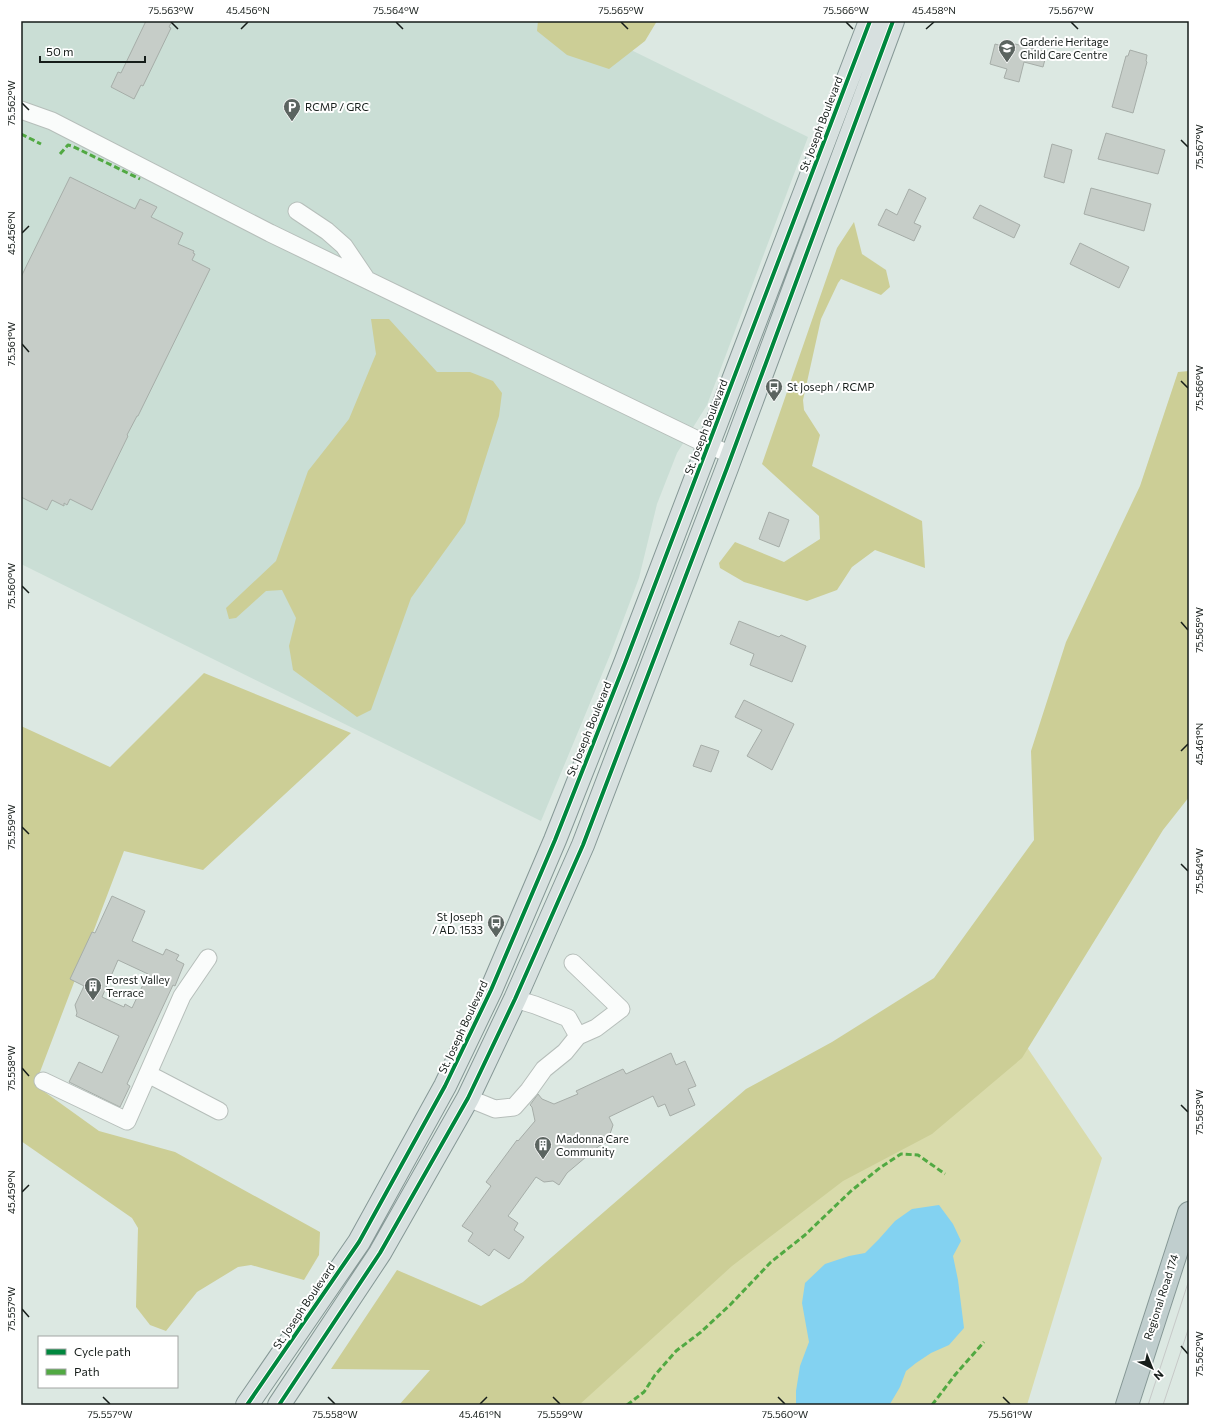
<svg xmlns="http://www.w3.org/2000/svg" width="1210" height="1426" font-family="Commissioner,sans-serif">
<rect width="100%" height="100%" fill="#dce8e2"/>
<path fill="#caded5" d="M21 21H572L808 137 707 405 677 453 657 504 639 578 610 655 541 821 21 564Z"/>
<path fill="#d9dbab" d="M1014 1028 1102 1158 1027 1405H532Z"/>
<path fill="#ccce96" d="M538 21H657L645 41 609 69 567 55 537 31Z
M854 222 862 254 886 270 890 287 881 295 841 279 838 283 821 319 803 400 804 410 820 435 812 466 922 521 925 568 875 550 852 567 837 590 807 601 744 582 720 568 719 563 735 542 784 562 820 539 819 516 762 464 837 248Z
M371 319H389L437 372H470L493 381 502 393 499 416 465 523 411 598 371 710 357 717 293 670 289 646 296 618 282 590 266 591 236 618 229 619 226 608 276 561 308 471 349 419 376 354Z
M1189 371V797L1163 830 1022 1058 932 1134 843 1181 732 1266 579 1405H399L430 1370 331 1369 397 1270 481 1306 523 1282 746 1089 832 1042 934 978 1034 840 1031 751 1066 642 1140 486 1178 372Z
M204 673 351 733 203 870 124 851 35 1085 99 1131 175 1152 320 1232 319 1255 304 1280 251 1265 238 1267 197 1292 166 1331 150 1325 136 1307 138 1228 132 1218 21 1141V726L110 767Z"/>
<path fill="#83d2f1" d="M939 1205 953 1224 961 1241 953 1256 958 1280 964 1328 949 1345 931 1353 916 1363 906 1371 900 1387 890 1404 887 1405H796V1391L800 1366 809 1342 802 1303 805 1283 825 1264 849 1256 865 1253 879 1239 895 1221 912 1209Z"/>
<path fill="#c6cdc8" stroke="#a6ada8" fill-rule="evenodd" d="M146 21H172L169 27 171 28 143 86 141 85 134 99 111 87 118 72 121 73Z
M995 44 1013 49 1015 44 1047 52 1043 67 1024 62 1019 82 1004 78 1007 69 990 64Z
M1130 50 1147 55 1146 61 1147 62 1133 113 1112 107 1126 56H1128Z
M1106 133 1165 150 1158 174 1098 159Z
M1052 144 1072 150 1064 183 1044 177Z
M70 177 135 209 140 199 157 207 151 217 183 233 178 244 194 251 193 253 195 254 192 260 210 269 138 416H137L127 435 128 436 92 510 70 499 67 505 64 503V506L52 500 47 510 21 497V277Z
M1091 188 1151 204 1144 231 1084 214Z
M909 189 926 198 914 223 921 226 914 241 878 225 886 209 897 215Z
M980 205 1020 225 1014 238 973 218Z
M1080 243 1129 267 1119 288 1070 264Z
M769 512 789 520 779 547 759 539Z
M739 621 779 637 781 635 806 646 792 682 750 665 754 654 730 644Z
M744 700 794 724 772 770 747 756 762 730 735 717Z
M701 745 719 751 711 772 693 766Z
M112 896 145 911 132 941 163 955 166 949 179 955 176 960 184 964 175 986 173 985 127 1084 130 1086 120 1107 69 1082 79 1062 102 1073 119 1036 76 1016 77 1013 75 1005 84 986 70 979 92 932 95 933ZM118 960 148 974 132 1008 125 1004 124 1007 102 997Z
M671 1053 676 1065 685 1061 696 1086 688 1089 695 1105 670 1116 665 1104 658 1107 653 1096 609 1117 613 1125 610 1134 613 1140 599 1146 567 1173 559 1185 553 1181 544 1182 536 1177 508 1216 518 1223 514 1230 524 1237 509 1259 494 1249 489 1256 468 1241 473 1233 462 1226 491 1186 486 1182 517 1140 518 1141 535 1121 532 1107 530 1105 538 1094 542 1099 554 1104 578 1094 576 1091 623 1069 626 1074Z"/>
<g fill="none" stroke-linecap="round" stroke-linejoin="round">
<defs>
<path id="minor" d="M21 110 52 121 270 233 708 445 732 455
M297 211 327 231 344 246 367 280
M573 963 621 1009 596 1028 578 1036
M148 1074 219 1111
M43 1081 127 1121 182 996 208 958
M468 1098 495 1109 514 1107 529 1090 544 1069 565 1052 578 1036 568 1018 535 1005 515 999"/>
<path id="major" d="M247 1405 359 1242 445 1086 491 990 555 840 625 663 870 21
M279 1405 380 1253 468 1098 515 999 583 845 727 468 893 21"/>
<path id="highway" d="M1127 1405 1189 1213"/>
</defs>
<use href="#minor" stroke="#b6beba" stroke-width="19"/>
<use href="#major" stroke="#869896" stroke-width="24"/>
<use href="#highway" stroke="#869896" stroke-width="24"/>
<use href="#minor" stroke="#fafcfb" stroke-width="17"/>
<use href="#major" stroke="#d7e0df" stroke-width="22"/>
<use href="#highway" stroke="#c0cece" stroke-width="22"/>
<path stroke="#c7c9c8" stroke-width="1" d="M1148 1405 1189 1280
M1163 1405 1189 1327"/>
<path stroke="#51a942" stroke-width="3" stroke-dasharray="6 3" stroke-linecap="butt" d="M21 134 41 144
M60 154 68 145 72 146 140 179
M627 1405 644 1392 655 1375 676 1351 701 1332 731 1304 771 1262 805 1235 851 1191 881 1167 901 1154 918 1155 945 1174
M932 1405 955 1375 984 1342"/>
<defs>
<path id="cycleway" d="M247 1405 359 1242 445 1086 491 990 555 840 625 663 870 21
M279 1405 380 1253 468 1098 515 999 583 845 727 468 893 21"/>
</defs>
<use href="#cycleway" stroke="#fff" stroke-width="6"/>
<use href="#cycleway" stroke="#00873e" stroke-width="4"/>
</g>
<path fill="none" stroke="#161d1a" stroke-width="1.5" d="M171 22 178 29M396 22 403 29M621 22 628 29M846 22 853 29M1071 22 1078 29M241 29 248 22M926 29 934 22M22 103 29 110M1181 140 1188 147M22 233 29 226M22 344 29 352M1181 381 1188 388M22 586 29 593M1181 622 1188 630M1181 751 1188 744M22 827 29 834M1181 864 1188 871M22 1068 29 1076M1181 1105 1188 1112M22 1192 29 1185M22 1309 29 1317M1181 1346 1188 1354M103 1397 110 1404M328 1397 335 1404M553 1397 560 1404M778 1397 785 1404M1003 1397 1010 1404M480 1404 487 1397"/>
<defs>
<symbol id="school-pin" viewBox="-11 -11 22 30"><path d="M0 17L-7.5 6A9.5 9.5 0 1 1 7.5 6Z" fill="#5b6460" stroke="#fff"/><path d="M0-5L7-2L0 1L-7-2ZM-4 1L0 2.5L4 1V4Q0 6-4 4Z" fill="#fff"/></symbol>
<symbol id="parking-pin" viewBox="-11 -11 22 30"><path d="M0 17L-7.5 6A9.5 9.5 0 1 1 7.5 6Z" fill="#5b6460" stroke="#fff"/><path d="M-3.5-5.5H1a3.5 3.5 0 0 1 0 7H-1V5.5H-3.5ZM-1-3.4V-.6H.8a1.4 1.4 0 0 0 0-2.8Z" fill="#fff"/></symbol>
<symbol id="bus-pin" viewBox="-11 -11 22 30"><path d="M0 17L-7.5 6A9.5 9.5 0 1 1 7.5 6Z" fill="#5b6460" stroke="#fff"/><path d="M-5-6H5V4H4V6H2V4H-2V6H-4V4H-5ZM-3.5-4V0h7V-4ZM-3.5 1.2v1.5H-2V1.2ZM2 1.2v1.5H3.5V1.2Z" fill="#fff"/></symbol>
<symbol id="building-pin" viewBox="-11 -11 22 30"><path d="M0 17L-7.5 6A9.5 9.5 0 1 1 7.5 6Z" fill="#5b6460" stroke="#fff"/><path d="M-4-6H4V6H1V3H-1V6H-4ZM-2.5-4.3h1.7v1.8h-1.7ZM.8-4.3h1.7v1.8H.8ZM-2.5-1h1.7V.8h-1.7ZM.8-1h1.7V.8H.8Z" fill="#fff"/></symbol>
</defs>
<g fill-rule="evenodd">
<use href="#school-pin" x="997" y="38" width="20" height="27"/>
<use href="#parking-pin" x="282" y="97" width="20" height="27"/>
<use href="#bus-pin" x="764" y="377" width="20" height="27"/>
<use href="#bus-pin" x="486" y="913" width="20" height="27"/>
<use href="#building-pin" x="83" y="976" width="20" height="27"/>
<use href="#building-pin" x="533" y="1135" width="20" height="27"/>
</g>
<g text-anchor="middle" stroke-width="4" stroke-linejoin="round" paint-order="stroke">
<g font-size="11" fill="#161d1a" stroke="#fff" text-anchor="start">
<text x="1020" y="46">Garderie Heritage<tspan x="1020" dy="13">Child Care Centre</tspan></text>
<text x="305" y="111">RCMP / GRC</text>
<text x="787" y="391">St Joseph / RCMP</text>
<text x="483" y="921" text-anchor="end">St Joseph<tspan x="483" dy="13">/ AD. 1533</tspan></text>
<text x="106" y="984">Forest Valley<tspan x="106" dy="13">Terrace</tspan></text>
<text x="556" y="1143">Madonna Care<tspan x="556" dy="13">Community</tspan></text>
</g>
<g font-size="11" fill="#161d1a" stroke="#fff">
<text transform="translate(821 124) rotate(-69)" y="4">St. Joseph Boulevard</text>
<text transform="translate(706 427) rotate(-69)" y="4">St. Joseph Boulevard</text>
<text transform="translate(589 729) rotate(-68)" y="4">St. Joseph Boulevard</text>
<text transform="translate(463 1027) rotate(-65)" y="4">St. Joseph Boulevard</text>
<text transform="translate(1161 1297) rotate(-72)" y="4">Regional Road 174</text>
<text transform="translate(304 1306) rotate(-56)" y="4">St. Joseph Boulevard</text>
</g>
</g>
<rect width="1210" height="1426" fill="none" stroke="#ffffff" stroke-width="44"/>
<rect x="38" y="1336" width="140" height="52" fill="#ffffff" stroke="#a2a5a3"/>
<rect x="46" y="1349" width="20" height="6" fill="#00873e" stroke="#a2a5a3"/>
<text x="74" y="1356" font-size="12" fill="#161d1a">Cycle path</text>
<rect x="46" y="1369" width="20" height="6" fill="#51a942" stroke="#a2a5a3"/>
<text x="74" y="1376" font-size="12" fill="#161d1a">Path</text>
<g transform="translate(1152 1368) rotate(137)" stroke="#ffffff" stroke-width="3" paint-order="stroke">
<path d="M0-3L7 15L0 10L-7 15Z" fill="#161d1a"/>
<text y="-6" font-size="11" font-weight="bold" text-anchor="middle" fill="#161d1a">N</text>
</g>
<path d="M40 56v6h105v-6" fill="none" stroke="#161d1a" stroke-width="2"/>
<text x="46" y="56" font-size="12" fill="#161d1a" stroke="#ffffff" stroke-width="3" paint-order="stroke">50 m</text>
<rect x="22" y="22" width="1166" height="1382" fill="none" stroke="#161d1a" stroke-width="1.5"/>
<g font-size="10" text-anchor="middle" fill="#161d1a">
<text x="171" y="14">75.563°W</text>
<text x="248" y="14">45.456°N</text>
<text x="396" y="14">75.564°W</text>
<text x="621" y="14">75.565°W</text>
<text x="846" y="14">75.566°W</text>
<text x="934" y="14">45.458°N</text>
<text x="1071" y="14">75.567°W</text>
<text transform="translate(11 103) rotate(-90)" y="4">75.562°W</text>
<text transform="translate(1199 147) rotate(-90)" y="4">75.567°W</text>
<text transform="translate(11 233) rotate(-90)" y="4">45.456°N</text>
<text transform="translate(11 344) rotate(-90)" y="4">75.561°W</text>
<text transform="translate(1199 388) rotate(-90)" y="4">75.566°W</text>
<text transform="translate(11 586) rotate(-90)" y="4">75.560°W</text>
<text transform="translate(1199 630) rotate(-90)" y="4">75.565°W</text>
<text transform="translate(1199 744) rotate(-90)" y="4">45.461°N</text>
<text transform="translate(11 827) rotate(-90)" y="4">75.559°W</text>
<text transform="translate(1199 871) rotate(-90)" y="4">75.564°W</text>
<text transform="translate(11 1068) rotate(-90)" y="4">75.558°W</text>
<text transform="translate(1199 1112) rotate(-90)" y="4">75.563°W</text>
<text transform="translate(11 1192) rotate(-90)" y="4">45.459°N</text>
<text transform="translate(11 1309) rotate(-90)" y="4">75.557°W</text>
<text transform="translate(1199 1354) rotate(-90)" y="4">75.562°W</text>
<text x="110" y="1418">75.557°W</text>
<text x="335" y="1418">75.558°W</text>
<text x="480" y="1418">45.461°N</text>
<text x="560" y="1418">75.559°W</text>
<text x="785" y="1418">75.560°W</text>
<text x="1010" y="1418">75.561°W</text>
</g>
</svg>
